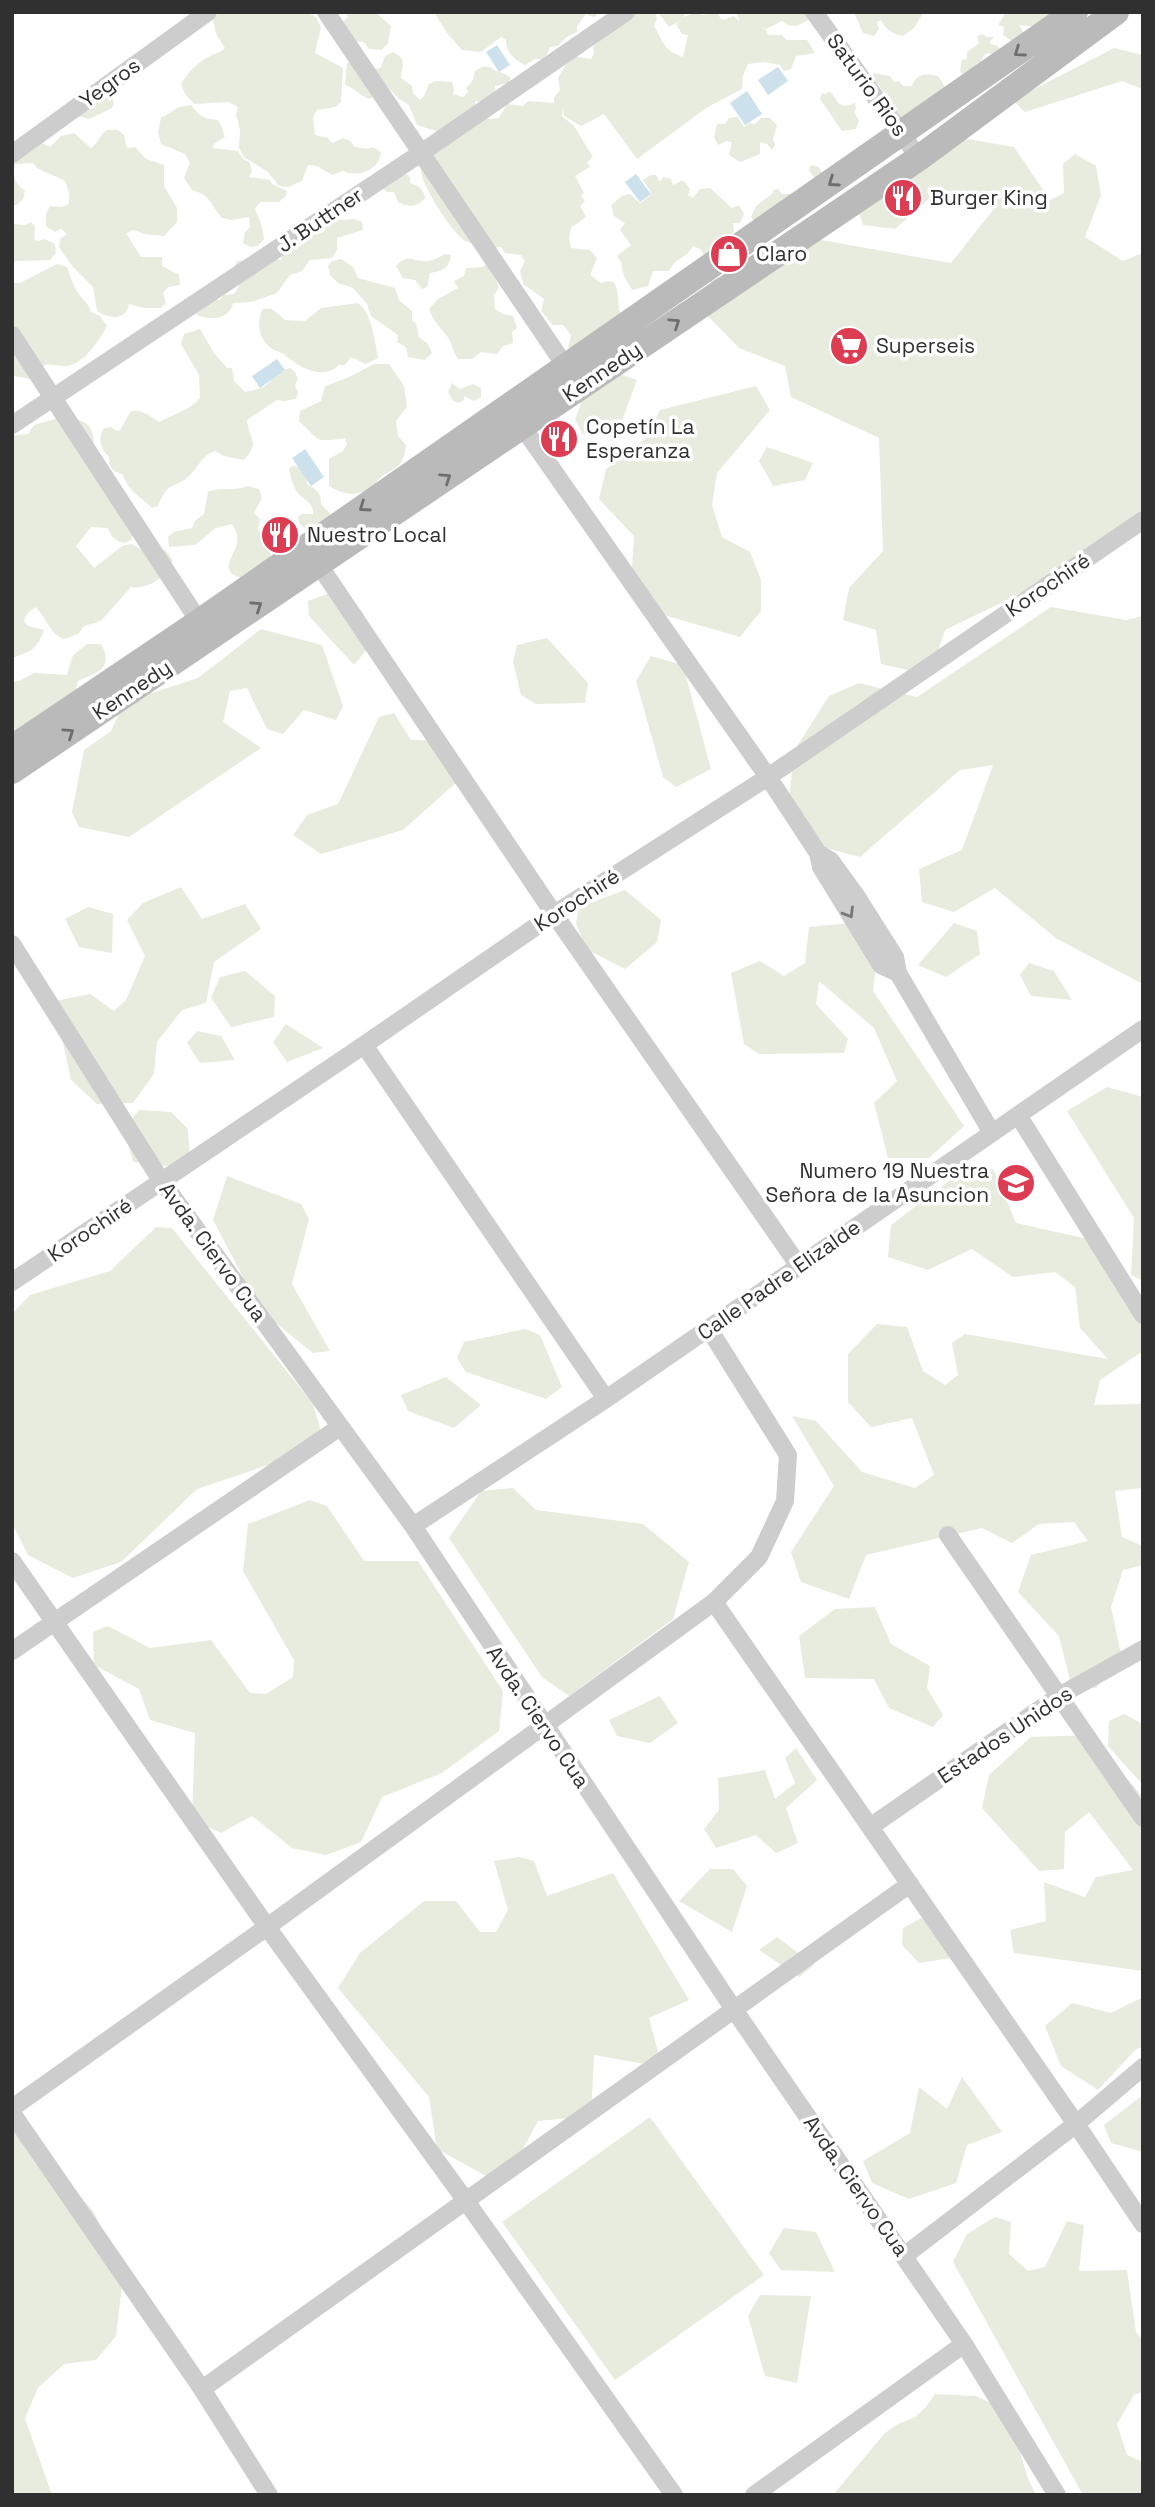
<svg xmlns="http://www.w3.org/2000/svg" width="1155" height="2507" font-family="'Space Grotesk',sans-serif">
<rect width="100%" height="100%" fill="#fff"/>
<path fill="#e7ecdf" d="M220 12H306L316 17 321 27 315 53 343 68 341 102 335 107 317 110 313 117 315 135 328 138 332 143 343 138 350 141 355 147 367 149 373 147 381 152C380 170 358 178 343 171L332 175 317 166 308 165 302 181 288 187 279 186 268 172 244 157 239 148 240 130 236 115 238 107 228 102 194 104 185 94 181 84C188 72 197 63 210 56 216 53 220 53 225 48L216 34 213 19Z
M345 12 376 13 391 26 388 43 382 50 369 49 364 42 353 41 341 24 348 17Z
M434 12H600L594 17 586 14 577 26V32L565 38 558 46 550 47 545 59H535L525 65C514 59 506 53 506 40L501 37 481 52 462 50 447 33Z
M626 12H655L657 19 654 26C664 43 663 50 683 57L688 35 682 34 676 24 684 19 669 27 658 12H686L683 17 697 12 702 15 718 12 720 18 723 20 734 16 740 22 736 12H807L808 20C798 26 792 29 782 21L766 29 762 28 766 30 768 35H782L787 40H807L815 53 796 56 791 69 784 71 780 65 765 62 748 64 743 75 742 89 706 108 637 159 604 114 581 126 564 116 563 108 562 116 574 126 593 157 587 162 590 167 575 176 584 193 581 196 585 201 580 206 586 217 571 228 569 239 571 248 590 250 597 258 590 275 601 283 608 281 614 282C620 293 617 306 621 317L575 358 568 347 571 335 563 325H553L541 311 544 299 523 284 520 271 525 261 521 255 505 253 501 247C494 249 471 244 465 241 453 234 419 182 421 169 422 149 463 126 478 115L489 119 499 118 507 104 523 106 528 101 554 103V98L560 90 558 78 571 56 591 59 594 54 593 47 598 42V32Z
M854 12H923V13L914 28 903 36C892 34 886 30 881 20L877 22 879 29 874 36 863 33Z
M1004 12H1057L1036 27 1019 25 1025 35 1013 42 1003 35 1004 27 998 25 1005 14Z
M983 34 986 37H994L990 41 991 44 998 46 1001 52 997 56 987 53 983 57 980 65 965 77 960 71 962 60 967 59V52L979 43 977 36Z
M1114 48 1143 55V89L1122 81 1025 112 1013 100Z
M393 52C408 59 402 65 401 78L412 86 413 93 420 100 424 96 429 84 435 81 452 82 454 88 453 94 463 97 468 92 466 88 472 82 475 71 482 67H490C497 73 504 72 511 78L508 83 495 86 496 96 487 103 475 101 476 109 439 132 417 125 409 105 398 98 385 84 381 83 375 95 370 99C360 96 355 88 345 85L347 63C360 62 369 74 381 67L385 56Z
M874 73 890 76 894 82 899 81 903 86H912C916 74 926 73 938 76L949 93 903 125 886 101 887 94 881 89 879 84 871 81Z
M830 91 839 104 846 106 855 103 856 109 854 112 859 120 856 129 842 131 820 99 822 93 826 94Z
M109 93 114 102 112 108 89 119 79 116Z
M191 105C194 108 196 112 200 115 217 125 217 110 225 137L214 144 213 148 238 151 243 159 249 162 252 171 249 177 270 180 272 184 287 191 286 196 279 202H260L255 209 262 226 264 239 258 246 251 247 243 243 245 232 250 227 249 217 232 220 222 218C209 203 212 196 192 190L184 178 190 163 185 154 161 144 158 132 161 118 179 107Z
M738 117 744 127 749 123 755 124 761 118H770L777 125 773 139 775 145 772 150 767 144 760 142V154L740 162 729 155 732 142 726 141 718 145 714 137 717 124H725L729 118Z
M107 130H118L124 135 127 148 135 147 146 159 164 165V186L177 208V222L164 236 144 234 134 230 126 233 141 257H162V266L179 275 180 285 168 287 163 293 166 303 161 308H144L129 304C126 321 109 319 97 311L93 287 72 266 59 247 60 239 67 234 61 229 55 232 46 226V214L50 206 62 207 69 204V193L65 181 37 168 33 163 15 164C12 176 14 183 25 191L23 199 17 205H12V150L30 137 50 147 61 136 74 133 91 148C99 143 99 135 107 130Z
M950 136 1014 147 1050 200 1064 193 1063 164 1075 154 1096 166 1101 195 1085 237 1123 261 1143 253V509L1067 571 945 630 930 675 881 664 876 630 843 620 849 588 883 551 879 438 791 397 785 366 739 348 703 311 711 280 772 259 787 234 951 263 993 210 983 196 931 197 895 229 863 225 858 210Z
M811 165 819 167 825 179 757 225 751 217 756 206 773 193V190L778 189 782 194H795L815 179 809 170Z
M404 172 410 177V183C419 186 424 189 425 199 416 207 408 208 398 202L394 192H387L378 185Z
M651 175H656L660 182 663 177 671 179 673 185 683 180 690 189 688 195 693 198 700 189 710 188 732 208 739 205 744 214 740 223H733L734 233 705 256 700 249 693 246C686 259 676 257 669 271H653L648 286 632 290 624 276 621 262 617 256 631 245 620 230 625 223 614 216 611 205 622 196 630 194 640 203 652 194 643 180Z
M354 219 362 222 363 230 337 238V250L332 258 310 260 302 271 290 275 277 293 251 302 233 303C230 319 211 321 197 315L198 309 209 299 220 300 223 295 234 294C242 283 241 280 234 268L237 261 253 260 261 255 281 260C285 247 291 249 302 245 309 229 309 236 324 232L329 221Z
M31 222 35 226 34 239 38 241 45 239 55 244 56 253 50 260 15 261 12 269V224L25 225Z
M445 254 451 255C449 269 442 271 430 273L427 287 422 289 415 280 403 278 396 266C409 254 408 260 423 261 431 262 438 258 445 254Z
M341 259 353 267 358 278 395 288 399 300 412 311V321L416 323 419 337 428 344 432 353 425 360 408 357 406 347 397 342 398 335 371 316 367 304 353 288 338 283 330 275 328 266 332 261Z
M489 260 499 288 494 295 495 309 503 314 513 316 517 328 512 332 513 343 503 346 497 354 481 352 472 359H458C454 353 453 349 451 343 446 331 434 325 429 309L438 299 458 288 454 281 464 276 466 268 483 267Z
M57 264 67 267C71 278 74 290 82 298 87 304 89 305 91 312L100 316 107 326C100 339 84 364 67 366 59 367 53 363 44 365L43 374 35 380 14 376 12 283H20Z
M358 303C372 313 375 342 378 358L366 364 351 357 345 365H339C323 381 298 367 284 354 284 354 275 350 274 350 259 341 256 325 262 310 272 305 277 313 285 320L305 321 321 308Z
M200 329 214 353 227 368H232L234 381 245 392C260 388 269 389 274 373L290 368 295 372 298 379 295 386 298 393 296 399 284 401 277 400 247 420C249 441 261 441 244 460L224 456 215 451C202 455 199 466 190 475 175 490 169 478 158 506L152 508C138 494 131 494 122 474 112 471 109 468 109 457 101 449 97 439 104 428L111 427 117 431 120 430 131 411C143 409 150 416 159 422 173 414 189 411 200 398L199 375 181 344 184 334Z
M374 364H389L404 386 407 407 396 421 398 436 406 445C404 477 381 467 375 486 356 497 347 496 329 486V459L343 451 347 444 345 438C313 443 321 441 299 421L300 411 321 401 325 386 347 378Z
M594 365 637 380 616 437 583 434 575 420Z
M452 383 460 389 473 384 481 388V397L474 401 464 396V400L459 403 453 401 448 392Z
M756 386 770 410 717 473 712 505 722 537 750 552 761 580V611L740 637 657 613 632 569 634 536 599 499 606 469 646 438 660 410Z
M58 418C88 418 96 425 94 455 119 486 136 496 132 539L125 543C116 542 111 537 108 528L91 527 76 546 94 568 122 546 131 544 141 549 152 543 157 552 165 550 172 559V571C158 579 147 590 131 587L101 621 84 626 78 634 64 639C49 634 47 617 35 607L27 614 24 621 28 626 44 630C37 650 31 651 12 658V436L28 434 34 425Z
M767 447 813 463 805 480 773 486 759 461Z
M293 466 301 467 306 474 307 484C317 490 321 492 321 504L330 513 333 522 311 529 304 528 299 523 298 517 302 514H313C313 500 303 501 297 492 293 486 290 476 289 469Z
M247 486 259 489 262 498 254 513 260 519 258 529 270 547 271 561 241 578 232 574 228 567C233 548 244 543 232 524L216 528 195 545 169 547 168 537 174 532 192 528 195 521 204 514 208 492C222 486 232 492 247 486Z
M338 590 363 612 372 643 354 665 309 616 308 601Z
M1051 607 1126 620 1143 616V984L1057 939 995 888 954 912 922 902 919 869 962 850 993 765 960 770 860 857 811 844 789 800 794 751 829 696 859 683 917 697Z
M261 629 322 645 343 706 336 720 304 710 283 734 267 729 247 688 230 691 223 722 261 748 129 837 79 827 72 812 84 750 111 731 124 702 198 678Z
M547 638 588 683 585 703 536 704 521 695 513 662 517 645Z
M87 644H101C115 669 96 673 78 681L75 693 12 736V682L19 681 34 673 67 675 73 655Z
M651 656 683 665 711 769 676 787 663 777 636 681Z
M394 713 411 740 447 741 459 780 403 830 321 854 293 835 307 815 338 804 379 717Z
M181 887 202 919 245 904 261 929 214 962 206 1003 182 1010 157 1042 154 1074 133 1103 97 1104 71 1080 54 1001 90 994 114 1011 126 1000 145 956 127 920 143 903Z
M625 890 661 920 657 942 625 969 586 949 576 923 579 907Z
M88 907 113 914 112 953 79 947 65 919Z
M881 920 873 991 964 1126 929 1158H888L874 1103 897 1081 874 1028 819 981 816 1004 848 1039 844 1053 759 1054 744 1044 731 973 760 961 784 976 805 963 809 927Z
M954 923 977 931 980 954 946 977 918 965Z
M1029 963 1054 971 1072 1000 1031 996 1020 975Z
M245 971 275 996 274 1017 231 1027 211 998 220 977Z
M286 1024 323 1048 287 1062 273 1042Z
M197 1031 221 1036 235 1060 200 1063 187 1043Z
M1107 1087 1143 1097V1281L1131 1275 1134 1218 1067 1111Z
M139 1110 171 1112 188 1129 190 1157 177 1167 133 1162 124 1129Z
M970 1165 993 1169 1016 1223 1101 1242 1143 1317V1351L1100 1380 1094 1405 1139 1404 1143 1398V1488L1115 1491 1122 1537 1143 1546V1565L1123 1570 1111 1607 1121 1654 1096 1688 1071 1684 1059 1636 1018 1592 1031 1555 1088 1541 1074 1522 1039 1524 1012 1543 982 1528 866 1555 849 1599 801 1582 791 1552 834 1486 792 1416 816 1421 862 1472 915 1488 934 1475 912 1418 871 1427 848 1402V1354L877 1324 907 1327 923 1371 945 1385 958 1375 952 1343 965 1334 1108 1359 1080 1328 1075 1287 1055 1272 1013 1277 972 1249 928 1270 888 1257 891 1225Z
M227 1176 301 1204 309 1219 292 1284 330 1351 313 1353 261 1311 213 1220Z
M156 1227 172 1228 313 1404 322 1435 313 1450 197 1489 121 1562 73 1578 28 1555 12 1523V1314L30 1295 110 1271Z
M525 1329 540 1335 562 1387 546 1399 466 1372 457 1358 464 1342Z
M446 1377 481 1405 454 1428 408 1411 401 1395Z
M513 1488 536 1510 643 1524 689 1562 673 1619 569 1696 542 1677 449 1538 481 1491Z
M310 1500 327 1506 364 1561H418L503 1691 499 1731 442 1773 382 1797 361 1842 326 1855 292 1848 252 1816 221 1833 192 1819 195 1733 150 1720 139 1689 94 1665 93 1632 108 1626 150 1648 211 1640 250 1693 266 1694 293 1677 294 1660 243 1571 248 1524Z
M875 1607 891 1644 930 1666 927 1688 943 1715 933 1727 889 1708 874 1679 805 1678 799 1636 835 1609Z
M660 1696 678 1723 650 1743 617 1736 609 1720Z
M1124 1714 1143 1724V1785L1108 1746 1109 1721Z
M1089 1735 1143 1797V1971L1014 1953 1010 1930 1046 1921 1044 1882 1085 1897 1096 1877 1133 1870 1089 1812 1065 1832 1064 1869 1039 1871 982 1808 989 1775 1031 1737Z
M796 1748 817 1780 786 1808 798 1843 776 1853 756 1835 716 1848 704 1829 719 1810 718 1778 765 1770 775 1799 795 1783 785 1758Z
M519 1857 534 1861 547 1896 613 1873 689 2000 649 2018 662 2067 594 2055 591 2116 538 2121 518 2158 488 2177 437 2149 429 2097 338 1988 360 1953 424 1901H456L480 1932H496L508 1910 494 1861Z
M710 1869H733L747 1886 732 1932 679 1901Z
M923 1917 951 1958 919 1963 902 1945 903 1928Z
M777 1937 814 1965 799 1977 759 1950Z
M1143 1997V2047L1136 2049 1098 2090 1061 2066 1045 2026 1072 2003 1111 2013Z
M962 2077 1002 2132 967 2145 956 2183 909 2199 872 2183 863 2161 910 2133 919 2087 947 2109Z
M1143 2095V2152L1111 2143 1104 2125Z
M12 2117 93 2211 124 2270 116 2336 96 2360 64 2364 38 2388 25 2418 52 2495H12Z
M650 2117 764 2275 615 2380 502 2222Z
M995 2217 1011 2222 1009 2254 1028 2271 1045 2267 1067 2221 1084 2225 1079 2271 1127 2270 1136 2332 1143 2340V2392L1134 2395 1117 2424 1127 2455 1143 2462V2495H1083L953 2262 967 2234Z
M784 2228 816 2232 835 2272 781 2270 769 2253Z
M760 2295 811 2296 797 2383 765 2376 748 2316Z
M935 2394 976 2396 991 2403 1013 2427 1027 2476 1036 2495H833L885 2433 898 2424 915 2417 926 2407Z"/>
<path fill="#cce1eb" d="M497 45 510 65 499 72 486 52Z
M778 67 788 81 768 95 758 80Z
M747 91 762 114 745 125 730 103Z
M636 174 651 194 640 202 625 182Z
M277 359 285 370 260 388 252 376Z
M305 449 324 477 311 486 292 458Z"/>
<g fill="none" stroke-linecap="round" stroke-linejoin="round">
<path stroke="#cdcdcd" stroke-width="18" d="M326 12 572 376
M814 12 919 158
M12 154 208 12
M12 335 204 629
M517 419 768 777 818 853 831 861 857 897 895 957 898 973 992 1133
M12 425 421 153 626 12
M313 556 554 914 799 1266
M818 853 821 867 881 965 898 973
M12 944 162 1182 413 1526 735 2011 964 2344 1057 2495
M364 1045 606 1399
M1018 1115 1143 1315
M12 1282 364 1045 554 914 768 777 1143 520
M413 1526 606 1399 1143 1029
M948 1535 1143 1818
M12 1561 267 1927 466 2201 674 2495
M714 1602 1076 2124 1143 2224
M12 1651 340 1427
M870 1827 1059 1696 1143 1649
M12 2108 267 1927 714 1602 759 1557 785 1501 788 1455 709 1329
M12 2113 202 2389 269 2495
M904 2256 1076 2124 1143 2067
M202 2389 910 1884
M754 2495 964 2344"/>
<path stroke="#bababa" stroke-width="26" d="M12 748 199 622 1075 12
M12 771 919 158 1116 12"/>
</g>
<defs><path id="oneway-chevron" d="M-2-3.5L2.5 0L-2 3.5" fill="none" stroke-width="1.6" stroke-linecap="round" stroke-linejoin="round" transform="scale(1.75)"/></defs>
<g stroke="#6e6e6e">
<use href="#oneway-chevron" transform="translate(1019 52) rotate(145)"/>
<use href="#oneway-chevron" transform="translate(833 182) rotate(145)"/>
<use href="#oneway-chevron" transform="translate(675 323) rotate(-34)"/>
<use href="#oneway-chevron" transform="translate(446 478) rotate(-34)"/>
<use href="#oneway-chevron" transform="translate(364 507) rotate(145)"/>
<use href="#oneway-chevron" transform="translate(257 606) rotate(-34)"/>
<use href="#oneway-chevron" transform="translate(69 733) rotate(-34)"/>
</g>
<use stroke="#777" href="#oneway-chevron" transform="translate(849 913) rotate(59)"/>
<defs>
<symbol id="restaurant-disc" viewBox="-11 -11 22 22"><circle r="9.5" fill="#dd3d53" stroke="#fff"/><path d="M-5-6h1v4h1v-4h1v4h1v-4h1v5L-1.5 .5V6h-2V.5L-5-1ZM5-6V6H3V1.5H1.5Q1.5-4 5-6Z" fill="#fff"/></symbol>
<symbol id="shop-disc" viewBox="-11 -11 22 22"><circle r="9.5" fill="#dd3d53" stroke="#fff"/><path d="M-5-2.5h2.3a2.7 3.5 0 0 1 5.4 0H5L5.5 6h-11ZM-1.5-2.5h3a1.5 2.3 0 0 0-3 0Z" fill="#fff"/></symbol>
<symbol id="supermarket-disc" viewBox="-11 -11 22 22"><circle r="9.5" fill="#dd3d53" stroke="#fff"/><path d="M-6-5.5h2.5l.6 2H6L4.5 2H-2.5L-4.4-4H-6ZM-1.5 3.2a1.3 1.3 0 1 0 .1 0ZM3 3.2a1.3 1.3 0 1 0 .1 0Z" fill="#fff"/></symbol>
<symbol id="school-disc" viewBox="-11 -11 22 22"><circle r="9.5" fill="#dd3d53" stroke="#fff"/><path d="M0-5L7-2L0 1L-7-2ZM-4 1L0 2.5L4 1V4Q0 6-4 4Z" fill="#fff"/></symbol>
</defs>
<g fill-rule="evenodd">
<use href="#restaurant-disc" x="881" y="176" width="44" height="44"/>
<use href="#shop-disc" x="707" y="232" width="44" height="44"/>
<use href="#supermarket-disc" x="827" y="324" width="44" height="44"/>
<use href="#restaurant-disc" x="537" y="417" width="44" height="44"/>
<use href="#restaurant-disc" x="258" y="513" width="44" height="44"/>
<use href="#school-disc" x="994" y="1161" width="44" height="44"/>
</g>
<g text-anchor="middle" stroke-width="7" stroke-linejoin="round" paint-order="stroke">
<g font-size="21" fill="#303030" stroke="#fff">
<text transform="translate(110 83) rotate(-36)" y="7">Yegros</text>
<text transform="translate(867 85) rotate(54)" y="7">Saturio Rios</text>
<text transform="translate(320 220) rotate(-34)" y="7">J. Buttner</text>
<text transform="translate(602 372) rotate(-34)" y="7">Kennedy</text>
<text transform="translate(1048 585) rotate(-34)" y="7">Korochiré</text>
<text transform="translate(132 690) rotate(-34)" y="7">Kennedy</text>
<text transform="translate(577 900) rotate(-33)" y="7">Korochiré</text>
<text transform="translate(90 1230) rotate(-34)" y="7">Korochiré</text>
<text transform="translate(213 1252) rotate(54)" y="7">Avda. Ciervo Cua</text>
<text transform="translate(779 1280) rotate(-35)" y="7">Calle Padre Elizalde</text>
<text transform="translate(538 1717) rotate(56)" y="7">Avda. Ciervo Cua</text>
<text transform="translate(1005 1735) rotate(-34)" y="7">Estados Unidos</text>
<text transform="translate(856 2186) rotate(55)" y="7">Avda. Ciervo Cua</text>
</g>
<g font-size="21" fill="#303030" stroke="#fff" text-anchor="start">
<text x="930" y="205">Burger King</text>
<text x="756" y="261">Claro</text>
<text x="876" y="353">Superseis</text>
<text x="586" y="434">Copetín La<tspan x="586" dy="24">Esperanza</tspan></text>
<text x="307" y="542">Nuestro Local</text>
<text x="989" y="1178" text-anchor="end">Numero 19 Nuestra<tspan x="989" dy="24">Señora de la Asuncion</tspan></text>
</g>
</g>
<rect width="1155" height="2507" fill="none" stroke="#303030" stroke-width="28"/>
</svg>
